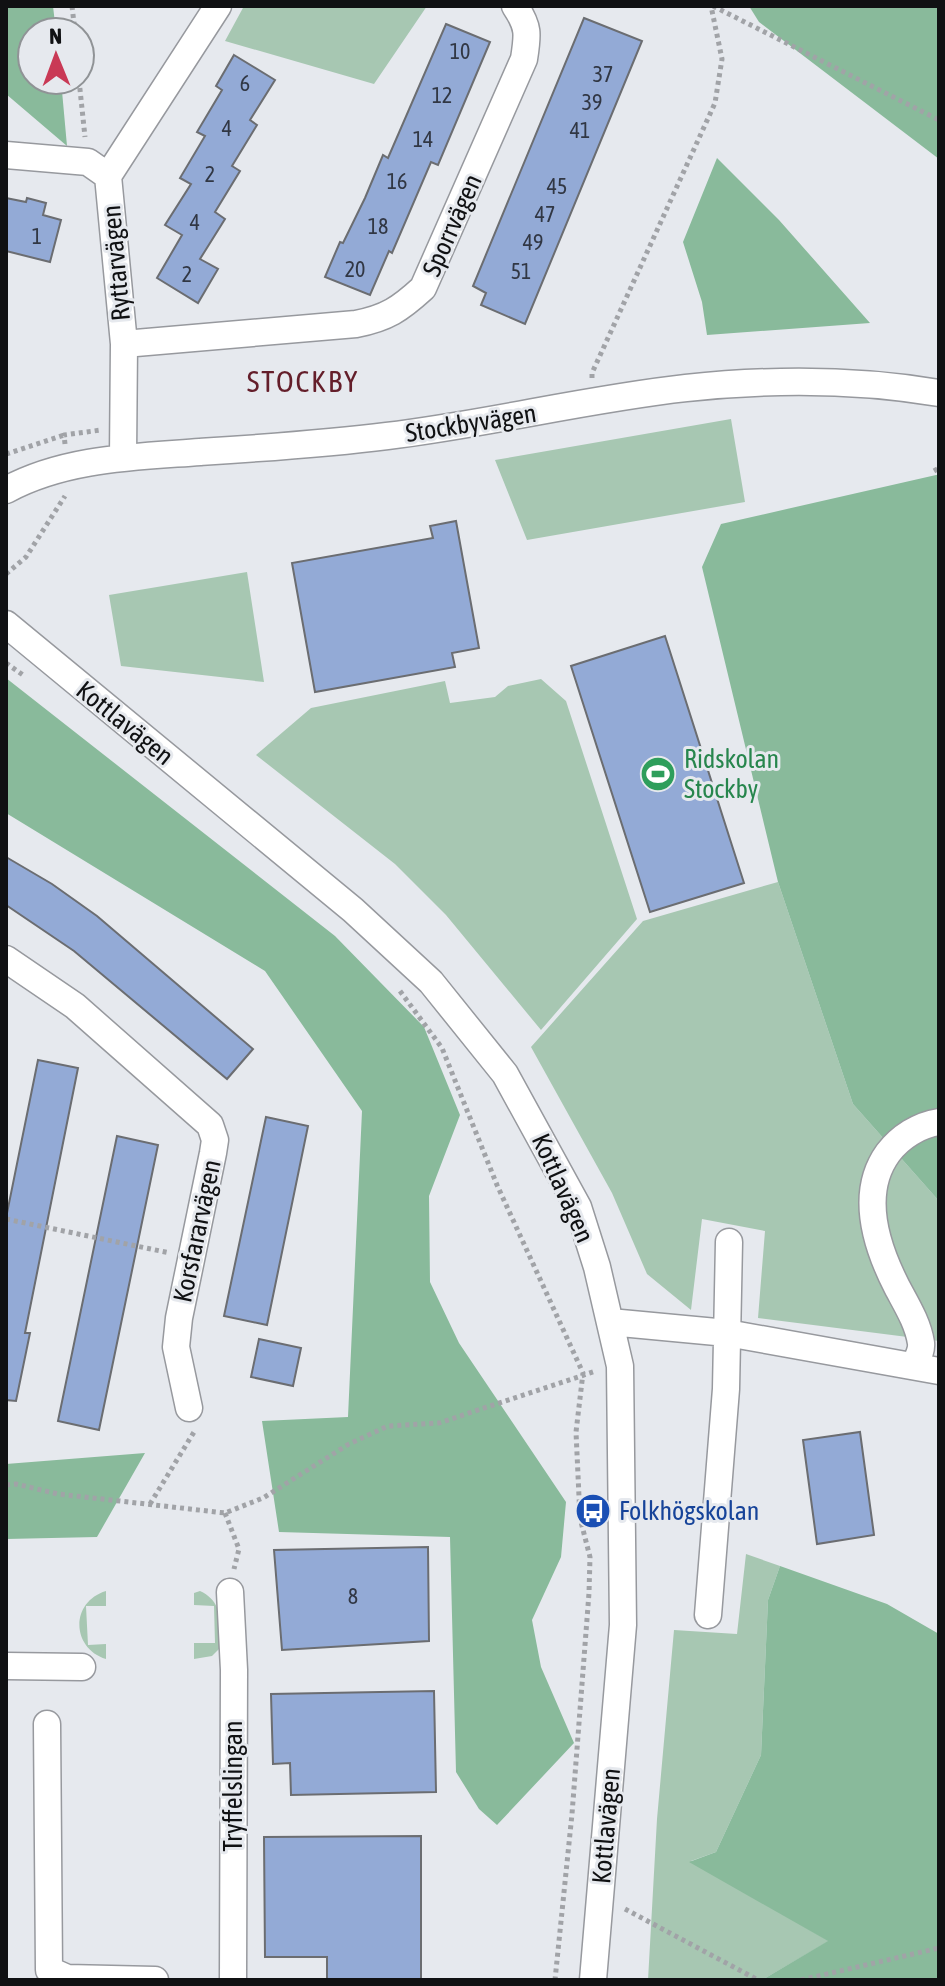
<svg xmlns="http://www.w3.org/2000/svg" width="945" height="1986" font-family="'Asap Condensed',sans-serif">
<rect width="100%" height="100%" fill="#e6e9ee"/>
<path fill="#a7c7b2" d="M244 6H427L374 84 225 41Z
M731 419 745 502 527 540 495 460Z
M247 572 264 682 121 666 109 595Z
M541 679 566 701 637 919 541 1030 446 915 395 864 256 755 311 708 445 681 450 703 495 697 508 686Z
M778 882 853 1104 939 1201V1341L758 1318 765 1231 702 1219 691 1310 647 1274 612 1193 531 1047 643 921Z
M746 1554 780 1566 768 1600 761 1755 716 1852 691 1861 829 1941 762 1980H648L657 1819 674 1630 737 1634Z
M106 1591V1606H86L88 1645 106 1644V1659C71 1648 70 1602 106 1591Z
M200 1591C224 1602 221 1625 220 1648L212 1656 194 1659V1643H215L214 1606 194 1605V1593Z"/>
<path fill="#89ba9b" d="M6 6H53L56 32H32V80H61L67 146 6 94Z
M749 6H939V159L759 22Z
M717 158 779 220 870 323 707 335 702 302 683 242Z
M936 475H939V1201L853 1104 778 882 702 567 721 524Z
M6 678 335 936 424 1027 460 1115 429 1196 430 1282 459 1343 566 1502 561 1557 532 1620 541 1667 574 1743 497 1825 479 1809 456 1772 450 1537 279 1532 262 1421 348 1417 362 1111 265 971 6 813Z
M145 1453 97 1537 6 1539V1464Z
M780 1566 887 1604 939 1634V1980H762L828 1941 689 1862 716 1852 761 1755 768 1600Z"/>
<path fill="#93aad6" stroke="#6b6d71" stroke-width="2" d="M584 18 642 41 525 324 481 305 486 293 473 286Z
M446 24 490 42 438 165 431 162 392 253 389 251 370 295 325 277 340 242 343 243 365 198 383 155 388 158Z
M234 55 275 80 250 120 257 125 232 166 240 171 215 212 225 219 200 259 218 269 198 303 157 278 182 235 165 225 191 184 180 178 205 136 197 132 222 90 216 86Z
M6 198 26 202 27 198 46 203 43 215 61 220 50 262 6 251Z
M456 521 479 648 452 653 455 667 315 692 292 563 433 538 430 526Z
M665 636 744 883 650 912 571 666Z
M6 857 52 884 97 916 253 1049 227 1079 74 951 6 905Z
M38 1060 78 1068 25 1333H30L16 1401 6 1400V1218Z
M266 1117 308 1126 267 1325 224 1316Z
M117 1136 158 1145 99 1430 58 1421Z
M259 1339 301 1348 293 1386 251 1377Z
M860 1432 874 1535 817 1544 803 1440Z
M428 1547 429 1641 282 1650 274 1550Z
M434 1691 436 1792 291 1795 290 1763 273 1764 271 1694Z
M421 1836V1979H327V1957H265L264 1837Z"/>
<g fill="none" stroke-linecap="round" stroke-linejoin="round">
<defs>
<path id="minor" d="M6 155 88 162 108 176 124 344 123 457
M108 176 218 6
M124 344 356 324C387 318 400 309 423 288L524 59C528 34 529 27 515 6
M6 490C65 458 134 457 200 452 262 448 325 444 387 436 487 424 586 399 686 388 770 379 856 379 939 393
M6 624 353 910 431 982 505 1074 578 1207 597 1267 620 1366 623 1625 593 1980
M6 959 75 1006 210 1125 215 1140 213 1153 179 1318 176 1347 189 1408
M610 1322 727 1333 939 1371
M914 1366C917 1359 922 1351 921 1343 918 1323 906 1304 897 1287 876 1246 859 1193 888 1153 900 1137 919 1125 939 1122
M230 1592 234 1670 233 1980
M708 1615 726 1389 729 1242
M6 1666 82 1667
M47 1724 49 1970 67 1978 155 1980"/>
</defs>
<use href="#minor" stroke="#97999e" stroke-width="29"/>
<path stroke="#a1a3a7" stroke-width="5" stroke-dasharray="4 4" stroke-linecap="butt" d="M72 6 75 32
M713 6 939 120
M79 80 85 137
M592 378V373L715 103 722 59 711 6
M65 444 64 435 101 430
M6 454 64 435
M934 471 939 468
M6 574 26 557 65 496
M6 663 23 675
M400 991 442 1048 497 1185 583 1373 576 1432 580 1518 590 1557 589 1593 572 1814 555 1980
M6 1219 170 1253
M6 1485 16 1484 58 1494 225 1513 263 1498 349 1444 388 1426 439 1423 596 1371
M150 1504 194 1432
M225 1513 239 1549 234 1569
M625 1909 758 1980
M801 1980 939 1948"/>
<use href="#minor" stroke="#fff" stroke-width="26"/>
</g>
<defs>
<symbol id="stadium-disc" viewBox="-11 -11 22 22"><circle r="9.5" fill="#2e9e5b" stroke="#e6e9ee"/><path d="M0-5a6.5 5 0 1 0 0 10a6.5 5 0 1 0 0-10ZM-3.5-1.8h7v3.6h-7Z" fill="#fff"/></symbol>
<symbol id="bus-disc" viewBox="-11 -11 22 22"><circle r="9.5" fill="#1a4fb4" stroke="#e6e9ee"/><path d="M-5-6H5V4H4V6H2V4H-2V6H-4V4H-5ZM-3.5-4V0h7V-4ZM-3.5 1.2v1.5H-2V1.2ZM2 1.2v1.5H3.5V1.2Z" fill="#fff"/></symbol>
</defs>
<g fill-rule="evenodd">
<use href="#stadium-disc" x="638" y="754" width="40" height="40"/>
<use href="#bus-disc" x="573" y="1491" width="40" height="40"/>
</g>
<g text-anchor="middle" stroke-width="6" stroke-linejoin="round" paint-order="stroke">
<g font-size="22" fill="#313744">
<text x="460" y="59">10</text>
<text x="603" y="82">37</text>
<text x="245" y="91">6</text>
<text x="442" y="103">12</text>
<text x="592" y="110">39</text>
<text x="227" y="136">4</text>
<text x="580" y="138">41</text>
<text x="423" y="147">14</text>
<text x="210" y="182">2</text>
<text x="397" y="189">16</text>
<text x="557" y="194">45</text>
<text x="545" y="222">47</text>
<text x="195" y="230">4</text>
<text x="378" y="234">18</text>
<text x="37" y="244">1</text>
<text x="533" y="250">49</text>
<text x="355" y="277">20</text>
<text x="521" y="279">51</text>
<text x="187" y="282">2</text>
<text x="353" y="1604">8</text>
</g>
<g font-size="26" fill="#101113" stroke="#e6e9ee">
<text transform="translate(452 225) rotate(-66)" y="9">Sporrvägen</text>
<text transform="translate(116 263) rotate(-95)" y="9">Ryttarvägen</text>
<text transform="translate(471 423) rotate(-9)" y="9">Stockbyvägen</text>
<text transform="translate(125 723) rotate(39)" y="9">Kottlavägen</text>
<text transform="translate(563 1188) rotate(66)" y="9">Kottlavägen</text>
<text transform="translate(197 1231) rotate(-78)" y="9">Korsfararvägen</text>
<text transform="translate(233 1786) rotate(-90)" y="9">Tryffelslingan</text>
<text transform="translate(606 1826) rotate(-85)" y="9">Kottlavägen</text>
</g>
<g font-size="26" fill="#27864d" stroke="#e6e9ee" text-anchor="start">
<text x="684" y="768">Ridskolan<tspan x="684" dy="30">Stockby</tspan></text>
</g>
<g font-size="26" fill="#164399" stroke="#e6e9ee" text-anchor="start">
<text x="619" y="1520">Folkhögskolan</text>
</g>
<g font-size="30" letter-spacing="2" fill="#641e2a" stroke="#e6e9ee">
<text x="303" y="392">STOCKBY</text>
</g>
</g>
<rect width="945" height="1986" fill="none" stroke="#101113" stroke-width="16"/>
<g transform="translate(56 56) rotate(359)"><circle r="38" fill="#e6e9ee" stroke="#909396" stroke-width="2"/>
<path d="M0-6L14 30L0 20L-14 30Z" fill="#c93955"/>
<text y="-12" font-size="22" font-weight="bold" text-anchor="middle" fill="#101113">N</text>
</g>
</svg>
